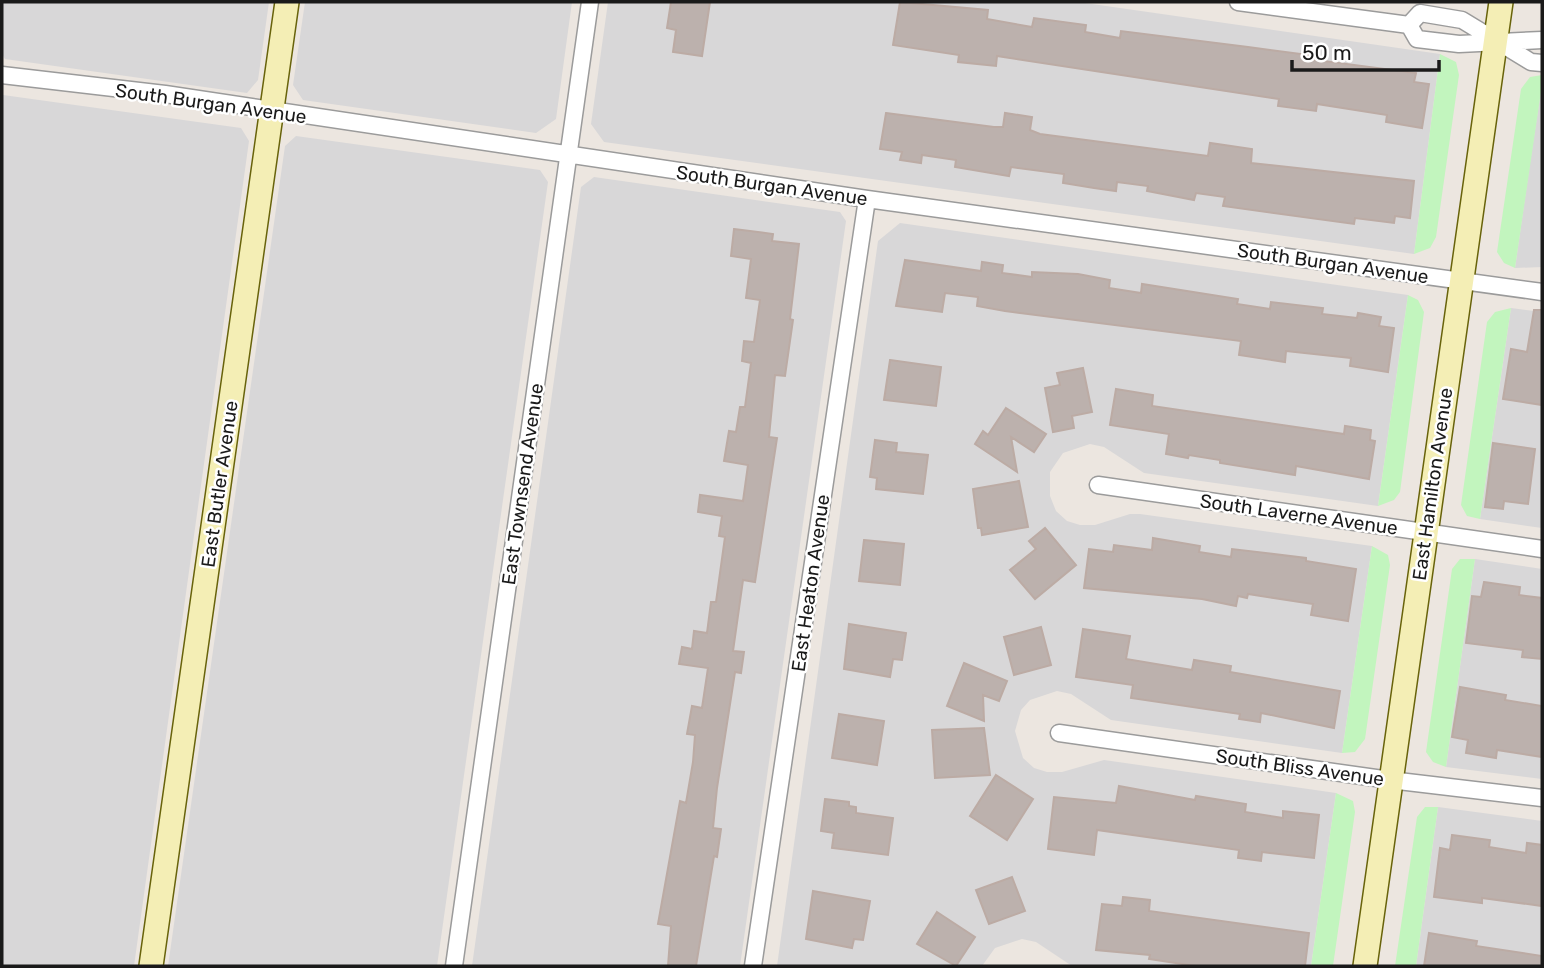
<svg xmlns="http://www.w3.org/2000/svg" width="1544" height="968" font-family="Rubik,sans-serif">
<rect width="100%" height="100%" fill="#ece6e0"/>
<path fill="#d8d7d8" d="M2 2H269L258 80 247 93 5 59 2 54Z
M305 2H572L556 119 536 133 303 100 293 85Z
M608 2H1078L1440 54 1414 254 604 142 591 124Z
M1542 84V267L1515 268 1530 163Z
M3 95 241 128 249 141 134 966H2Z
M296 136 540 170 548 182 437 966H168L285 146Z
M594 177 840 212 846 221 740 966H472L581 187Z
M900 223 1408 295 1378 506 1144 473 1104 447 1090 444 1063 453 1050 472V496L1056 511 1067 521 1080 525H1095L1130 514H1140L1372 546 1342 753 1111 720 1071 694 1057 691 1030 700 1021 710 1015 731 1023 758 1034 768 1047 772H1062L1104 760 1336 793 1311 966H1072L1036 942 1022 939 995 948 982 966H777L878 241Z
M1511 308 1542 312V528L1480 519Z
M1475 559 1542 569V779L1446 767Z
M1438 807 1542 821V966H1416Z"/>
<path fill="#c2f5be" d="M1440 54 1456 62 1459 75 1436 237 1430 248 1414 254Z
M1542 75V85L1515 268 1504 263 1497 252 1521 89 1530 77Z
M1408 295 1418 300 1424 312 1400 492 1394 500 1378 506Z
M1511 308 1480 519 1467 516 1461 505 1487 322 1495 312Z
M1372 546 1388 555 1390 565 1365 739 1355 752 1342 753Z
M1460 559H1475L1446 767 1433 762 1426 752 1452 569Z
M1336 793 1353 801 1355 812 1333 966H1311Z
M1425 807H1438L1416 966H1395L1417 817Z"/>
<path fill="#bcb1ad" stroke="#bcaba4" stroke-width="2" d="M671 2H710L702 56 673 52 676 30 667 28Z
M900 2 988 10 987 19 1032 27 1034 18 1086 25 1085 32 1120 38 1121 31 1248 47 1309 55 1308 59 1416 73 1414 82 1429 84 1422 128 1386 122 1387 115 1317 104 1316 111 1278 106 1279 99 997 56 996 66 958 62 959 55 893 45Z
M886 113 994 127H1003L1005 113 1032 117 1030 130 1040 134 1208 156 1210 143 1252 149 1251 163 1414 181 1410 218 1395 216 1394 223 1355 218 1354 224 1223 206 1225 197 1196 193 1194 200 1147 191 1148 186 1117 182 1116 191 1094 188 1063 183 1064 174 1011 167 1009 176 955 167 956 160 922 155 921 163 900 160 902 152 880 149Z
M734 229 773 234 772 241 799 244 790 319 793 320 785 376 775 375 769 437 777 438 755 582 743 580 733 651 744 652 741 673 735 672 717 788 713 828 721 829 717 857 714 856 696 966H668L671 926 658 924 680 801 686 803 693 762 695 735 687 734 692 706 702 708 708 668 679 664 682 647 692 649 694 631 707 633 711 602H716L725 537 719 536 722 516 698 512 700 495 743 501 748 465 724 461 729 431 736 432 740 407H745L751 363 742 361 744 341 754 342 760 300 746 298 751 259 731 256Z
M905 260 981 271 982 262 1003 265 1002 273 1032 277V272L1078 274 1110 280 1109 288 1141 293 1142 284 1238 299 1237 304 1270 309 1271 302 1323 308 1322 314 1357 318 1358 313 1381 317 1379 326 1394 328 1388 372 1350 366 1351 358 1286 351 1285 362 1239 355 1241 341 1005 311 977 306 978 297 945 293 942 312 896 306Z
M1534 310H1542V405L1503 399 1511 349 1527 352Z
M890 360 941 367 936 406 884 400Z
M1083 368 1092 412 1072 416 1074 428 1053 432 1045 388 1060 385 1057 373Z
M1116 389 1153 395 1152 406 1344 434 1345 426 1371 430 1370 440 1375 441 1369 479 1296 466 1295 475 1220 463V460L1189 455 1188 458 1166 454 1169 434 1110 425Z
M1006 408 1046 434 1034 452 1011 437 1017 472 975 444 983 431 988 435Z
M875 440 897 443 896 452 928 455 923 494 876 489 877 478 870 477Z
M1493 443 1535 449 1528 504 1504 501 1503 509 1485 507Z
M1019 481 1028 527 982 535 981 528H978L973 489Z
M1045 528 1076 565 1035 599 1010 570 1036 549 1029 541Z
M1153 538 1200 546 1199 552 1231 557 1232 549 1306 558V561L1356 569 1348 621 1311 615 1313 604 1248 594 1247 598 1238 596 1236 606 1202 599 1084 588 1089 549 1113 552 1114 545 1152 550Z
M864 540 904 544 900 585 859 581Z
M1484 582 1520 587 1519 595 1542 598V659L1522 657 1523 650 1466 643 1472 596 1481 597Z
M849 624 906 633 902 660 893 659 890 677 844 669Z
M1041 627 1051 665 1014 675 1004 637Z
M1083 629 1130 636 1126 659 1192 670 1194 660 1231 666 1230 672 1340 691 1334 728 1261 713 1260 722 1239 719 1240 714 1131 698 1133 685 1076 677Z
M964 663 1007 681 999 701 983 695 984 721 947 706Z
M1460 687 1506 695 1505 700 1542 706V757L1497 750 1496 758 1466 753 1468 740 1452 737Z
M839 714 884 721 877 765 832 758Z
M984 728 990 775 935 778 932 730Z
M996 775 1033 799 1007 840 970 816Z
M1119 786 1195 800 1196 796 1246 804 1245 812 1283 818V811L1319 815 1314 858 1262 852 1261 861 1238 858 1239 850 1097 830 1094 855 1048 849 1054 797 1116 803Z
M825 799 849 802V806L856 807V813L893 818 888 855 832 848 834 833 821 831Z
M1452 835 1490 840 1489 847 1526 853 1527 843 1542 845V906L1482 898V903L1434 897 1440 848 1450 850Z
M1012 877 1025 911 989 924 976 890Z
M813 891 870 901 863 940 854 939 852 948 806 939Z
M1123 897 1150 900 1149 911 1309 933 1305 966H1195L1149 959 1150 955 1096 950 1102 904 1122 906Z
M937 912 975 937 956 966 917 944Z
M1429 933 1477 941 1476 946 1542 956V966H1424Z"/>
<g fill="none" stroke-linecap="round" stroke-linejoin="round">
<defs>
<path id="street" d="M1238 2 1409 25
M1409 25 1420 13 1462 20 1531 62 1542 63
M1409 25 1417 39 1459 44 1542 40
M2 75 165 94 867 199 1542 292
M1098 485 1542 549
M1059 733 1390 780 1542 798
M454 966 590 2
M753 966 867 199"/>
<path id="secondary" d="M151 966 287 2
M1365 966 1501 2"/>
</defs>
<use href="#street" stroke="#9b9b9b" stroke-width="19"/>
<use href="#secondary" stroke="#68630b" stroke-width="26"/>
<use href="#street" stroke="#fff" stroke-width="16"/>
<use href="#secondary" stroke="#f4eeb5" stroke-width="23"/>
</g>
<g text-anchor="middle" stroke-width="5" stroke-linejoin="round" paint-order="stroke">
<g font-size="19" fill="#1a1a1a" stroke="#fff">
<text transform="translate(211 103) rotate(8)" y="7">South Burgan Avenue</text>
<text transform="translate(772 185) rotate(8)" y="7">South Burgan Avenue</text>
<text transform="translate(1333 263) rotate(8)" y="7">South Burgan Avenue</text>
<text transform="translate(219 484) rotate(-82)" y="7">East Butler Avenue</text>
<text transform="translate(522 484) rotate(-82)" y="7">East Townsend Avenue</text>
<text transform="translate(1432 484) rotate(-82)" y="7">East Hamilton Avenue</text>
<text transform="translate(1299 514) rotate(8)" y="7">South Laverne Avenue</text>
<text transform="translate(810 583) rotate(-82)" y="7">East Heaton Avenue</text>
<text transform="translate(1300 767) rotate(8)" y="7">South Bliss Avenue</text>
</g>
</g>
<rect width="1544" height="968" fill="none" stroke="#1a1a1a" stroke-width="7"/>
<path d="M1292 60v10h147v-10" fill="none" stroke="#1a1a1a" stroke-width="3.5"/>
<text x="1302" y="60" font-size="21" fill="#1a1a1a" stroke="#ffffff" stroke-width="5" paint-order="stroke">50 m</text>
</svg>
